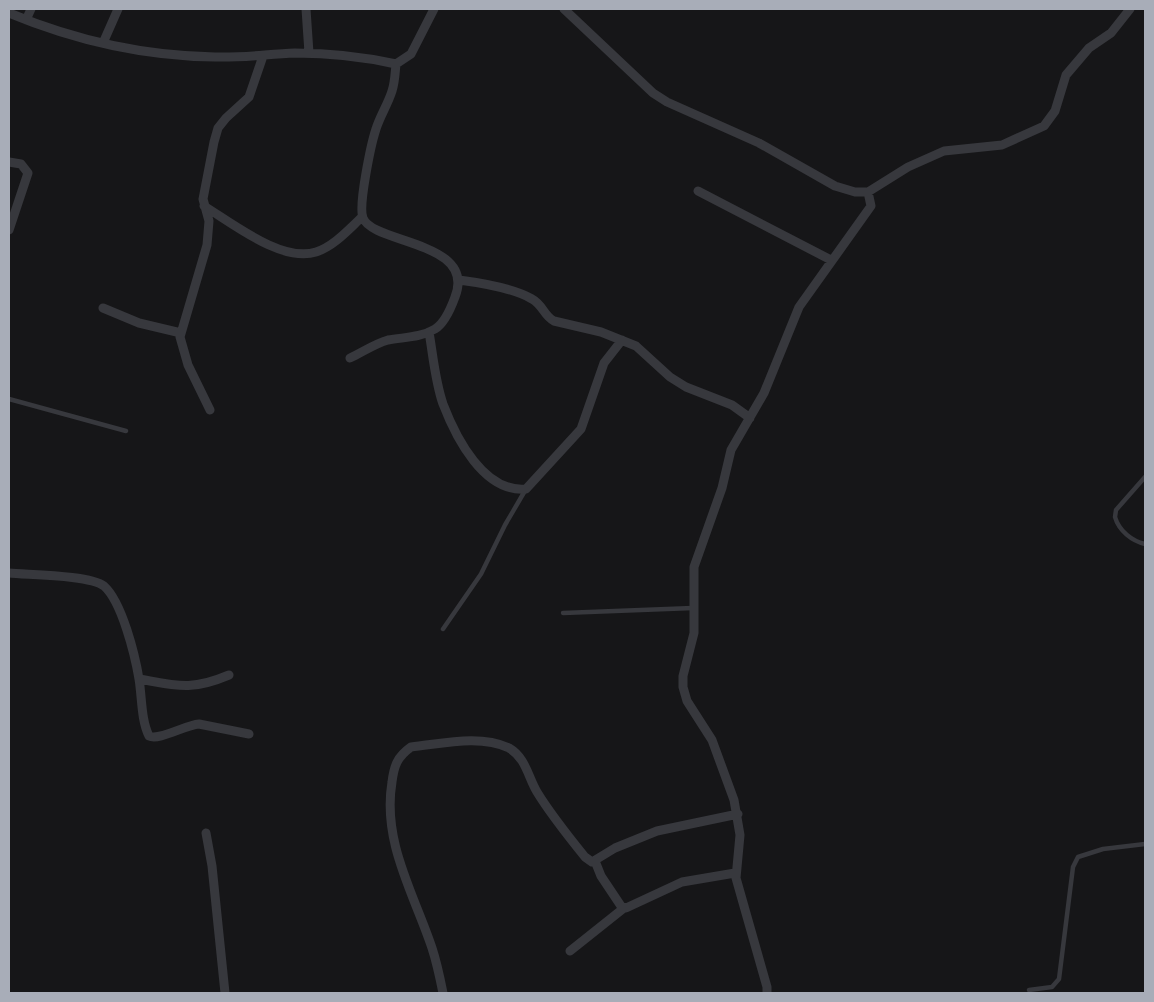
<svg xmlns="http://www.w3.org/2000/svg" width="1154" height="1002" font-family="'Space Grotesk',sans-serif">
<rect width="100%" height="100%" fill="#161618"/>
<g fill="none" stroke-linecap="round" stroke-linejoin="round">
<path stroke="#37383d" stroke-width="4.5" d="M9 399 126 431
M1145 477 1116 510 1115 517C1119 531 1132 541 1145 544
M563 613 693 608
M443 629 481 574 505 525 526 489
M1029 990 1052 987 1059 979 1073 867 1078 857 1103 849 1145 844"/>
<path stroke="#37383d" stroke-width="9" d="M306 9 309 53
M564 9 653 93 667 102 759 143 835 186 855 192H868L908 167 944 151 1002 145 1044 126 1055 111 1066 75 1089 48 1111 33 1130 9
M9 13C74 40 145 56 215 57 242 58 268 54 295 53 331 53 360 56 396 64L411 54 434 9
M26 20 31 9
M103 43 118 9
M9 162 21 164 28 173 9 230
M698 191 831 260
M204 206C232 223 282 263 316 252 334 246 348 230 362 217
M459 280C482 283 513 288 532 299 543 305 544 316 554 321L601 332 636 346 670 377 686 387 732 405 750 418
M103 308 139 323 181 333
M429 332C433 355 435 381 443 404 456 438 484 493 526 489L581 429 604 363 622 340
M350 358C363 352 374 344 388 340 404 337 420 338 435 329 445 323 451 308 455 297 477 241 373 244 363 218 358 206 371 144 376 129 380 116 388 104 392 91 395 82 395 73 396 64
M210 410 188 365 180 337 207 245 209 221 203 199 214 142 218 128 226 118 249 97 263 56
M9 573C29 575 90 575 104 586 122 602 135 655 139 679 142 697 141 720 149 736 159 741 185 725 199 724L249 734
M139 679C178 686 191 691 229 675
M206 833 212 866 225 993
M595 861 601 876 621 906 626 908 682 882 735 873
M570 951 624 908
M443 993C440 978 437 963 432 948 414 894 382 842 392 782 394 766 397 757 411 747 441 744 480 734 509 748 526 758 528 777 537 792 551 815 568 836 585 857L592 862 615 848 657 831 738 814
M767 993V987L736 878 740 835 734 800 712 740 687 701 683 687V676L694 633V567L722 488 731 450 764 393 799 307 871 206 868 192"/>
</g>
<rect width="1154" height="1002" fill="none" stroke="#a8adb8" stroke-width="20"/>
</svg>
